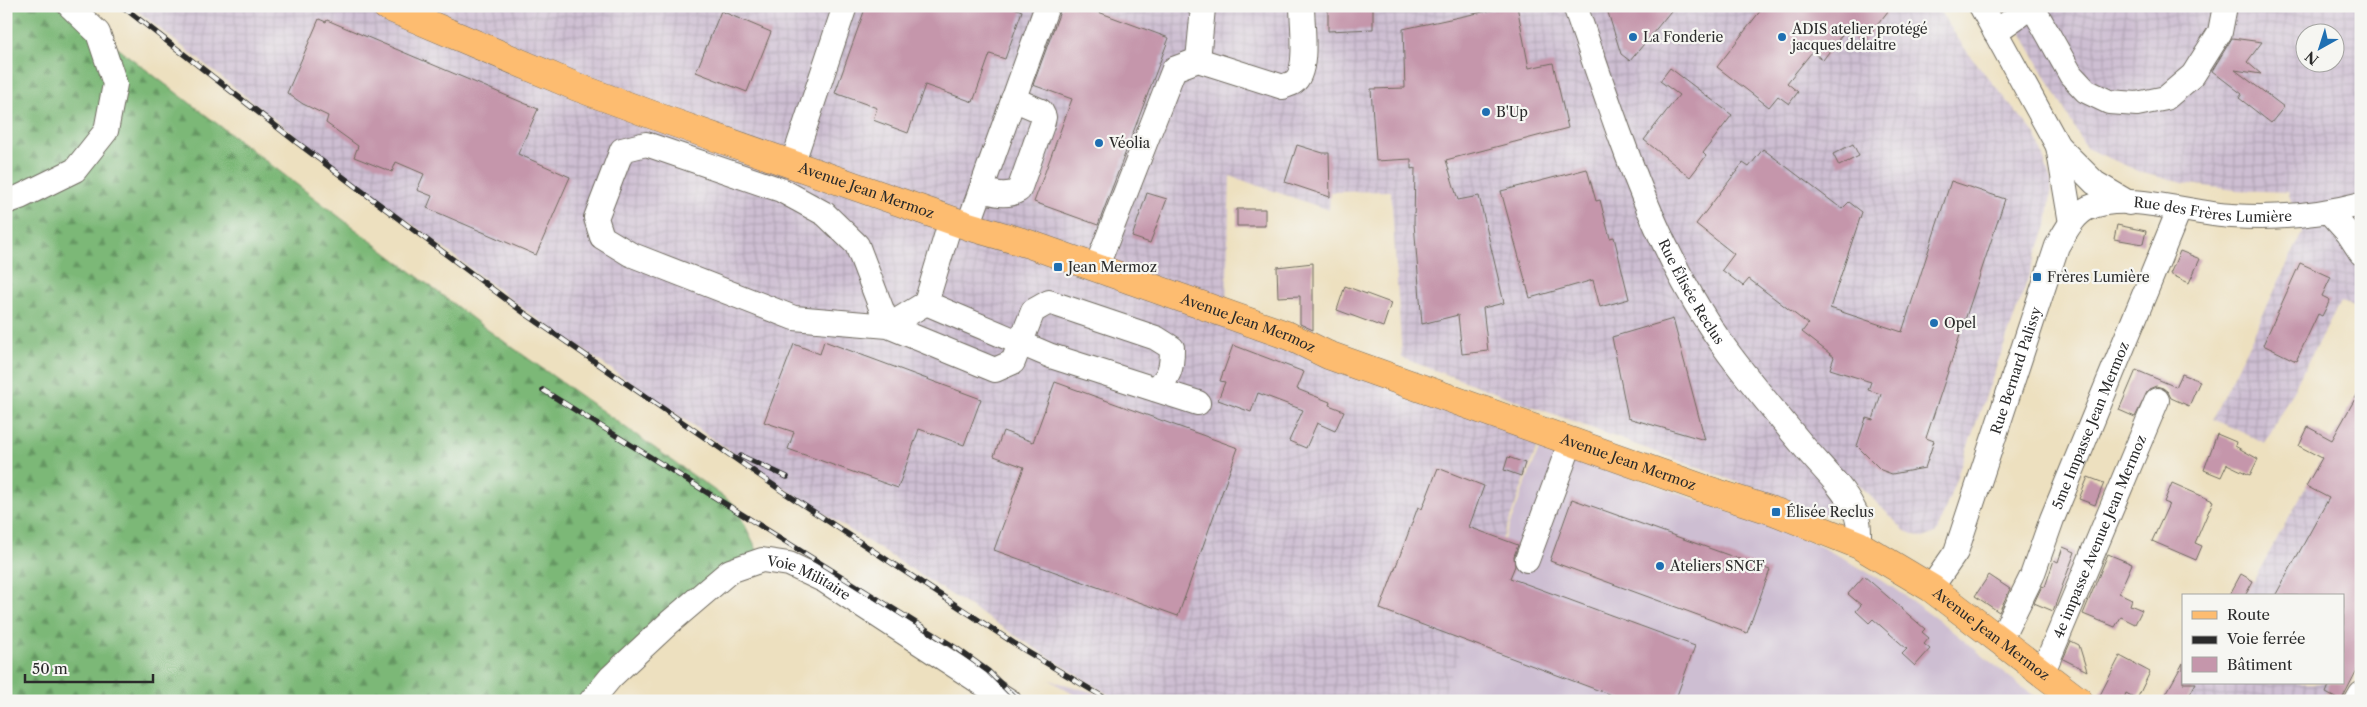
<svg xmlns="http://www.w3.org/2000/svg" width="2367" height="707" font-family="'Libre Caslon Text',serif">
<defs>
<pattern id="industrial-grid" width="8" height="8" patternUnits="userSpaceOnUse" patternTransform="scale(1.25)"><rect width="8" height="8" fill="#cdbed2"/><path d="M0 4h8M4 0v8" fill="none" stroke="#b0a3b4"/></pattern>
<pattern id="forest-firs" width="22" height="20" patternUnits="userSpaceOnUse" patternTransform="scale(1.25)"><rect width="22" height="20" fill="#7bb877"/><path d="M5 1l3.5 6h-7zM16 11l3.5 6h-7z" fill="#659662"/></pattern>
</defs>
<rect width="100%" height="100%" fill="#f6f6f2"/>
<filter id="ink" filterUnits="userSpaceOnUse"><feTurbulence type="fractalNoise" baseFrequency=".02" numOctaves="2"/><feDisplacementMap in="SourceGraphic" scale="10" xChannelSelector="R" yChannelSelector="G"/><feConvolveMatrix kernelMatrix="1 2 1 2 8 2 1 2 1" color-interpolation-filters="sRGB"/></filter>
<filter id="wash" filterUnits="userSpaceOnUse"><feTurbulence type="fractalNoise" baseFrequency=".0096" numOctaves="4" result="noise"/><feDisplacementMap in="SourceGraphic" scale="20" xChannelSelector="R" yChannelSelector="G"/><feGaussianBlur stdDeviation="1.12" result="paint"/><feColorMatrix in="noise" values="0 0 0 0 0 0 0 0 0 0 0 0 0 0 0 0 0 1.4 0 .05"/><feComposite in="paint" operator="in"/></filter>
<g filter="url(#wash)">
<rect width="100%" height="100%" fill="#ede0bf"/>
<path fill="url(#industrial-grid)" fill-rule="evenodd" d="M131 6H1936L1970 56 2036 135 2052 184 2047 226 1937 532 1923 538 1905 531 1850 476 1825 515 1402 358 1391 191 1330 192 1329 210 1230 176 1226 313 1544 428 1442 701H1118L784 488 525 310 297 137Z
M2006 6H2361V310L2340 302 2265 443 2213 419 2302 233 2288 192 2235 190 2182 183 2143 173 2086 148ZM2304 32H2334V62H2304Z
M2361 388V621L2343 657V596H2245Z
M2196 683H2330L2322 701H2187Z"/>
<path fill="#cdbed2" d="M1541 444 1803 538 1845 559 1897 590 1942 623 2027 691 2043 701H1441Z
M1050 680 1123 701H1084Z"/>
<path fill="url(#forest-firs)" stroke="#537251" d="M6 6H70L98 33 485 328 735 505 762 560 730 571 591 701H6Z"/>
<g id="blocks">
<path fill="#c596ab" d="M866 6H1009L1022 11 1005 59 990 54 973 102 925 85 908 133 873 120 877 108 835 93Z
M1062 6H1082L1169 38 1098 225 1034 202 1072 99 1033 85Z
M1328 6H1373V29L1328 31Z
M1511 6H1517L1529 68 1553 63 1568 128 1446 160 1458 200 1479 196 1504 303 1483 308 1488 351 1462 354 1458 315 1422 324 1414 223 1415 168 1411 169V159L1376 161 1371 89 1405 88 1403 29Z
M1606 6H1675L1630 61 1621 54Z
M1764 6H1892L1861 46 1844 32 1823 60 1812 52 1787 83 1798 92 1789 104 1778 96 1769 107 1717 67Z
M721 11 771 32 747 92 696 72Z
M319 19 326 22 327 20 538 109 518 154 570 177 536 255 427 208 432 196 417 190 424 174 396 162 392 172 354 157 358 146 326 123 328 116 303 104 287 93Z
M2232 38 2262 42 2247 62 2261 74 2235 70 2284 107 2271 123 2239 98 2242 94 2212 71Z
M1670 68 1732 115 1703 153 1706 156 1690 177 1644 140 1679 95 1660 81Z
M1853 144 1859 156 1839 166 1833 154Z
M1297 145 1323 153H1329L1330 197 1285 182Z
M1763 149 1842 209 1849 202 1862 212 1830 308 1902 332 1951 181 2005 199 1926 438 1934 441 1925 468 1892 474 1881 470 1857 446 1866 418 1873 420 1881 394 1868 390 1871 382 1830 369 1834 357 1802 332 1808 324 1749 279 1743 286 1722 270 1734 254 1696 224 1743 163 1749 167Z
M1587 169 1596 201 1600 200 1610 238 1614 237 1629 299 1600 307 1593 280 1530 298 1501 191Z
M1147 193 1167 199 1150 243 1132 237Z
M1237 209H1265V226H1237Z
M2117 225 2146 231 2143 244 2114 239Z
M2180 251 2200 259 2189 283 2170 274Z
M1313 263V330L1300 324V296L1278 297 1277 267Z
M2300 263 2331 277 2322 296 2330 300 2322 316 2318 314 2296 361 2263 345Z
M1345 286 1391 303 1383 327 1337 310Z
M1673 319 1705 440 1628 418 1612 337Z
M824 341 981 399 964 445 919 429 898 488 788 449 794 432 764 422 794 344 820 354Z
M1233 345 1304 372 1297 389 1330 402 1329 405 1344 411 1335 431 1317 423 1306 448 1289 441 1303 410 1258 393 1251 412 1218 400 1225 382 1220 381Z
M2136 370 2176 387 2182 374 2200 381 2189 406 2171 398 2168 392 2163 388 2156 386 2149 389 2135 417 2119 410Z
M1055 382 1238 448 1178 616 994 550 1024 467 994 456 1003 431 1033 442Z
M2361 388V620L2355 632 2361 634V662L2341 701 2326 693 2330 683H2343V596H2275L2329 498 2306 486 2322 458 2299 446 2308 427 2332 440Z
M2217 434 2236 442 2235 446 2258 459 2250 475 2227 464 2221 477 2204 470Z
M1508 457 1525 463 1521 476 1504 470Z
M1438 468 1484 486 1469 527 1518 545 1514 556 1515 566 1510 578 1695 646 1675 701H1627L1380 609 1418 507 1422 509Z
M2088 477 2104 483 2095 505 2079 499Z
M2172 483 2213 501 2195 543 2202 546 2196 560 2152 541 2169 504 2164 502Z
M1572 499 1770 570 1747 633 1550 561Z
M2063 547 2075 552 2053 611 2034 603 2042 586 2045 587 2054 560 2058 562Z
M2108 554 2132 564 2119 593 2132 599 2130 605 2142 610 2135 624 2121 617 2115 627 2083 614Z
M2241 574 2253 581 2245 596H2229Z
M1989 575 2010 589 1999 612 1975 596Z
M1864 576 1925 629 1922 632 1929 638 1924 644 1930 649 1915 666 1902 654 1907 649 1873 619 1869 623 1856 611 1861 605 1848 594Z
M2071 641 2079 645 2087 671 2063 659Z
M2120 656 2150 672 2137 699 2126 693 2123 701H2097Z
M2183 663V683H2196L2186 701H2162Z"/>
</g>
</g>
<g filter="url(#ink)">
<use href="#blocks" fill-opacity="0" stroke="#6f6a5f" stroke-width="1"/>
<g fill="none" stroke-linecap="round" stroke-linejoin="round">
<defs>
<g id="minor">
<path id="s1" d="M1575 6C1617 125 1653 252 1730 355 1754 387 1780 418 1806 449 1822 468 1842 486 1853 508 1860 519 1859 532 1859 545"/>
<path d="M1981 6 2058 146 2095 183 2129 203"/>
<path d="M2032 6 2071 75 2086 91 2109 102 2137 104 2166 98 2193 75 2220 32 2225 6"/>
<path d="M1995 32 2032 6"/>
<path d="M1198 60 1203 8 1199 6"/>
<path d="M2058 146 2071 223"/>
<path d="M792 165 845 6"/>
<path d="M981 190C994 193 1006 198 1019 190L1042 125 1044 117 1041 111 1013 99"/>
<path d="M6 202 20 197 75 170 106 131 115 84 98 33 70 6"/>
<path d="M2329 212 2348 233 2361 253"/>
<path d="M951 220 926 303 888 326 794 318 630 254 602 237 596 218 622 150 646 144 781 190 825 214 857 245 888 326 995 370 1013 362 1033 311 1049 302 1156 338 1172 348C1172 368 1170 377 1155 389"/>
<path d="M968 226 1047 6"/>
<path d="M1096 268 1174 69 1198 60 1283 87C1286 85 1292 84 1294 82 1309 71 1302 24 1302 6"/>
<path d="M926 303 1051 356 1198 403"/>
<path d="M1527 560 1571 441"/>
<path id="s2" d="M1931 588 1956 552 2057 246C2065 233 2073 215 2088 208 2127 191 2190 214 2232 216 2275 219 2319 215 2361 204"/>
<path id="s3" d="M2000 641 2032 576 2052 519 2179 210"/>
<path id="s4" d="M2042 674 2157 400"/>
<path id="s5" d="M591 701 611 677 670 622 730 571 762 560 789 564 825 581 1009 701"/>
<path d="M2357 701 2361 694"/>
</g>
<g id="major">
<path id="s6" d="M386 6 577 87 669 121 968 226 1029 244 1289 336 1328 355 1702 488 1776 512 1859 545 1931 588 2079 701"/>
</g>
</defs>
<use href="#minor" stroke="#6f6a5f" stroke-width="26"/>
<use href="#major" stroke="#6f6a5f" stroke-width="29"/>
<use href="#minor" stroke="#fff" stroke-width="24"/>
<use href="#major" stroke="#fdbc70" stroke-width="28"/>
<defs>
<path id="rail" d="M122 6 295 141 523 312 782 491 1026 651 1110 701
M543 390 956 648 988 671 1018 701
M741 456 787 477"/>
</defs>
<use href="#rail" stroke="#2b2b2b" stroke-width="5.5"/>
<use href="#rail" stroke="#f6f6f2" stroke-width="4" stroke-dasharray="11" stroke-linecap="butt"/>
</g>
</g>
<g fill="#1f6fb2" stroke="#f6f6f2" stroke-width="2">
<circle cx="1633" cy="37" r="5"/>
<circle cx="1782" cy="37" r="5"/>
<circle cx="1486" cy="112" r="5"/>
<circle cx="1099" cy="143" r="5"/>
<rect x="1053" y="262" width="10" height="10" rx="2.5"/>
<rect x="2032" y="272" width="10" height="10" rx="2.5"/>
<circle cx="1934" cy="323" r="5"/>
<rect x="1771" y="507" width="10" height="10" rx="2.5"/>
<circle cx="1660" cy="566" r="5"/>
</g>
<g text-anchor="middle" stroke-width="4.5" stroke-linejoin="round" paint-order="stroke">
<g font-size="14" fill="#2b2b2b" stroke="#f6f6f2" text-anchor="start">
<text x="1792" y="34">ADIS atelier protégé<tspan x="1792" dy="16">jacques delaitre</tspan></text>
<text x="1643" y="42">La Fonderie</text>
<text x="1496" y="117">B'Up</text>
<text x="1109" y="148">Véolia</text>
<text x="1068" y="272">Jean Mermoz</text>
<text x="2047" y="282">Frères Lumière</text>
<text x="1944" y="328">Opel</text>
<text x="1786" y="517">Élisée Reclus</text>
<text x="1670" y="571">Ateliers SNCF</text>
</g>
<g font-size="14" fill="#2b2b2b" stroke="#f6f6f2">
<text dy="5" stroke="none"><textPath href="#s6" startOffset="515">Avenue Jean Mermoz</textPath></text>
<text dy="5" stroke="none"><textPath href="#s2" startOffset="542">Rue des Frères Lumière</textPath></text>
<text dy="5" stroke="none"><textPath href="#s1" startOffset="309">Rue Élisée Reclus</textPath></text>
<text dy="5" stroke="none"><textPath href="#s6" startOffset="919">Avenue Jean Mermoz</textPath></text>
<text dy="5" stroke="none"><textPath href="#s2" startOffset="235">Rue Bernard Palissy</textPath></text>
<text dy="5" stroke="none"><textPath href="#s3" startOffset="234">5me Impasse Jean Mermoz</textPath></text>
<text dy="5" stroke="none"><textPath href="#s6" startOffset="1324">Avenue Jean Mermoz</textPath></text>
<text dy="5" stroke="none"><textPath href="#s4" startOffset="149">4e impasse Avenue Jean Mermoz</textPath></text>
<text dy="5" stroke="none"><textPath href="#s5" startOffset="275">Voie Militaire</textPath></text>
<text dy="5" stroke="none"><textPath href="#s6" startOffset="1729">Avenue Jean Mermoz</textPath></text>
</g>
</g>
<rect width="2367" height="707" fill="none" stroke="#f6f6f2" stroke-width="25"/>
<rect x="2182" y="594" width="162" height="90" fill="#f6f6f2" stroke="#a5a5a2"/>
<rect x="2192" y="611" width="25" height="8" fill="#fdbc70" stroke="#a5a5a2"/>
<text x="2227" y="620" font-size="15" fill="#2b2b2b">Route</text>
<rect x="2192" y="636" width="25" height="8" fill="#2b2b2b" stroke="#a5a5a2"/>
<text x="2227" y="644" font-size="15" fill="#2b2b2b">Voie ferrée</text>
<rect x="2192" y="657" width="25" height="15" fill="#c596ab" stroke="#a5a5a2"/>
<text x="2227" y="670" font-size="15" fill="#2b2b2b">Bâtiment</text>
<g transform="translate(2320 48) rotate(219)"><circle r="24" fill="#f6f6f2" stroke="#a5a5a2"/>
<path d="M0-4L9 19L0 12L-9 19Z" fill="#1f6fb2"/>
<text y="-8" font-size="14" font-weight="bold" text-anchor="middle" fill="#2b2b2b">N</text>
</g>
<path d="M25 674v8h128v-8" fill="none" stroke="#2b2b2b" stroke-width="2.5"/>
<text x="32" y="674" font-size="15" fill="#2b2b2b" stroke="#f6f6f2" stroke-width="4" paint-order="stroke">50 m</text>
</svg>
